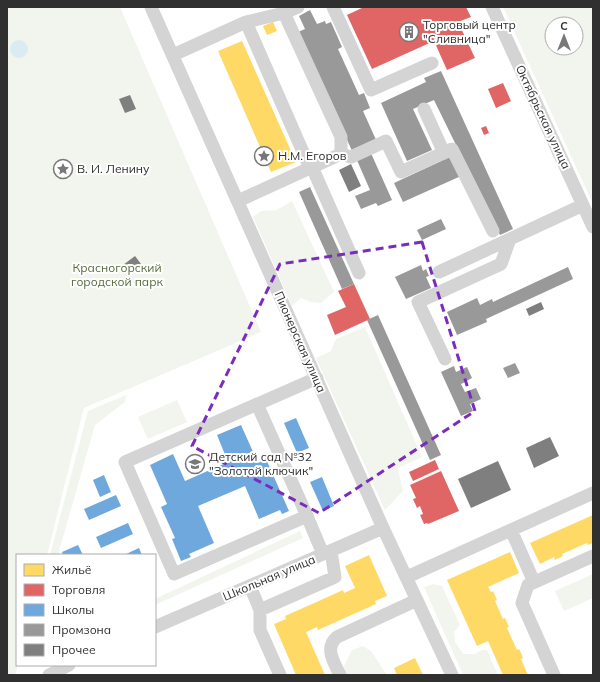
<svg xmlns="http://www.w3.org/2000/svg" width="600" height="682" font-family="Mulish,sans-serif">
<rect width="100%" height="100%" fill="#fff"/>
<path fill="#f2f5ed" fill-rule="evenodd" d="M7 7H120L261 332 84 408 47 555H17L18 665 15 675H7Z
M503 7H593V204ZM552 24H576V48H552Z
M292 201 334 292 321 303 311 302 301 298 292 306 253 217 261 211 277 210Z
M365 327 422 457 398 468 403 491 385 510 316 358 331 351 336 339Z
M126 395 125 402 95 425 58 555H50L88 411Z
M177 400 187 422 148 439 138 417Z
M300 531 303 538 155 605V599Z
M593 574V598L564 611 555 591Z
M433 584 442 586 460 625 454 632 455 642 463 654H474L482 650H487L498 675H463L424 587Z
M363 646 371 651 387 675H346L344 666 352 650Z"/>
<path fill="#dbebf2" d="M10 49a9 9 0 1 1 18 0a9 9 0 1 1-18 0Z"/>
<path fill="#ffd966" d="M273 22 277 31 267 35 263 26Z
M242 41 296 162 271 172 218 51Z
M593 515V543L588 545 587 543 562 554 563 556 555 560 554 557 540 564 530 543Z
M510 552 519 573 488 587 491 592 493 591 497 600 495 601 503 619 505 618 509 627 507 628 517 650 519 649 521 653 523 658 521 659 528 675H503L488 641 477 646 447 580Z
M369 555 387 596 375 601 376 604 318 630 317 627 306 632 325 675H296L274 624 286 619 285 616 321 600 343 590 344 593 355 588 345 566Z
M415 658 423 675H397L394 668Z"/>
<path fill="#e06666" d="M364 7H466L471 17 458 22 475 58 447 70 434 41 372 69 347 15Z
M503 83 511 101 496 108 488 89Z
M486 126 489 133 484 135 481 128Z
M354 284 370 319 335 335 327 315 346 307 338 291Z
M435 460 439 469 413 481 409 472Z
M441 471 459 511 428 524 427 523 424 524 420 515 423 514 420 506 417 508 413 499 416 498 410 485Z"/>
<path fill="#6fa8dc" d="M296 418 309 448 297 453 284 423Z
M241 425 258 463 266 459 289 511 282 514 280 510 259 519 245 486 198 506 214 543 189 554 191 557 181 561 172 539 175 538 161 507 167 504 150 465 173 454 185 481 228 462 217 435Z
M104 475 111 492 100 497 93 480Z
M322 477 334 506 323 511 310 482Z
M116 495 121 506 89 520 84 509Z
M128 523 133 534 101 548 96 537Z
M78 545 83 555H63L62 552Z
M139 548 142 555H124Z"/>
<path fill="#999" d="M310 10 317 24 325 21 326 24 331 22 342 47 338 49 359 95 364 93 370 108 363 111 377 142 353 153 298 32 305 29 299 16Z
M441 71 513 229 500 235 434 100 413 109 432 150 407 161 381 103 426 82 424 78Z
M370 151 392 200 378 206 376 203 361 209 355 196 370 190 356 158Z
M452 156 461 176 403 202 394 183Z
M310 187 354 284 342 289 299 192Z
M441 219 446 229 422 240 417 230Z
M421 265 423 271 426 269 429 276 426 277 431 288 406 299 395 277Z
M568 267 573 279 486 319 487 322 457 335 447 312 477 298 480 305 492 299 493 302Z
M378 315 441 455 430 460 367 320Z
M515 363 520 373 508 378 503 368Z
M454 366 456 372 467 367 472 378 461 384 465 392 476 388 481 399 470 404 473 411 461 416 441 372Z"/>
<path fill="#7f7f7f" d="M130 95 136 109 125 113 119 99Z
M351 164 361 186 349 192 339 170Z
M135 256 141 264 129 273 123 265Z
M541 302 544 309 529 316 526 309Z
M550 437 559 456 534 468 526 448Z
M498 461 511 490 471 508 458 479Z"/>
<g fill="none" stroke-linecap="round" stroke-linejoin="round">
<path stroke="#d4d4d4" stroke-width="13" d="M151 7 383 528 452 675
M333 7 371 90 432 63
M492 7 593 227
M284 13 341 137V154
M173 55 246 22 284 13 298 7
M424 109 444 153
M312 167 359 273
M310 168 341 154 351 157 386 141 401 172 452 149 493 231
M238 201 310 168 246 22
M439 272 583 205
M445 359 418 302 501 264 510 239
M257 404 307 516 174 574 125 462C189 434 253 406 317 378
M307 516 323 554
M511 530 534 582
M407 577 593 493
M250 586 260 610V630L280 675
M260 610 335 577 331 551
M155 627 383 528
M49 675 69 665
M340 675C334 662 324 648 337 637L417 600
M554 675 522 603 528 585 593 556"/>
</g>
<path fill="none" stroke="#7b2cbf" stroke-width="3" stroke-dasharray="8 5" stroke-linejoin="round" d="M422 242 475 411 319 513 192 446 280 264Z"/>
<defs>
<symbol id="building-ring" viewBox="-11 -11 22 22"><circle r="9.5" fill="#fff" stroke="#787878" stroke-width="1.5"/><path d="M-4-6H4V6H1V3H-1V6H-4ZM-2.5-4.3h1.7v1.8h-1.7ZM.8-4.3h1.7v1.8H.8ZM-2.5-1h1.7V.8h-1.7ZM.8-1h1.7V.8H.8Z" fill="#787878"/></symbol>
<symbol id="sight-ring" viewBox="-11 -11 22 22"><circle r="9.5" fill="#fff" stroke="#787878" stroke-width="1.5"/><path d="M0-6L1.8-2.2L6-1.7L2.9 1.2L3.7 5.4L0 3.3L-3.7 5.4L-2.9 1.2L-6-1.7L-1.8-2.2Z" fill="#787878"/></symbol>
<symbol id="school-ring" viewBox="-11 -11 22 22"><circle r="9.5" fill="#fff" stroke="#787878" stroke-width="1.5"/><path d="M0-5L7-2L0 1L-7-2ZM-4 1L0 2.5L4 1V4Q0 6-4 4Z" fill="#787878"/></symbol>
</defs>
<g fill-rule="evenodd">
<use href="#building-ring" x="398" y="21" width="22" height="22"/>
<use href="#sight-ring" x="253" y="145" width="22" height="22"/>
<use href="#sight-ring" x="52" y="158" width="22" height="22"/>
<use href="#school-ring" x="184" y="453" width="22" height="22"/>
</g>
<g text-anchor="middle" stroke-width="4" stroke-linejoin="round" paint-order="stroke">
<g font-size="12" fill="#303030" stroke="#fff" text-anchor="start">
<text x="423" y="29">Торговый центр<tspan x="423" dy="14">"Сливница"</tspan></text>
<text x="278" y="160">Н.М. Егоров</text>
<text x="77" y="173">В. И. Ленину</text>
<text x="209" y="461">Детский сад №32<tspan x="209" dy="14">"Золотой ключик"</tspan></text>
</g>
<g font-size="12" fill="#303030" stroke="#fff">
<text transform="translate(543 117) rotate(65)" y="4">Октябрьская улица</text>
<text transform="translate(300 342) rotate(66)" y="4">Пионерская улица</text>
<text transform="translate(269 578) rotate(-23)" y="4">Школьная улица</text>
</g>
<g font-size="12" fill="#586c3e" stroke="#fff">
<text x="117" y="272">Красногорский<tspan x="117" dy="14">городской парк</tspan></text>
</g>
</g>
<rect width="600" height="682" fill="none" stroke="#303030" stroke-width="16"/>
<rect x="16" y="554" width="140" height="112" fill="#ffffff" stroke="#acacac"/>
<rect x="24" y="564" width="20" height="12" fill="#ffd966" stroke="#acacac"/>
<text x="52" y="574" font-size="12" fill="#303030">Жильё</text>
<rect x="24" y="584" width="20" height="12" fill="#e06666" stroke="#acacac"/>
<text x="52" y="594" font-size="12" fill="#303030">Торговля</text>
<rect x="24" y="604" width="20" height="12" fill="#6fa8dc" stroke="#acacac"/>
<text x="52" y="614" font-size="12" fill="#303030">Школы</text>
<rect x="24" y="624" width="20" height="12" fill="#999999" stroke="#acacac"/>
<text x="52" y="634" font-size="12" fill="#303030">Промзона</text>
<rect x="24" y="644" width="20" height="12" fill="#7f7f7f" stroke="#acacac"/>
<text x="52" y="654" font-size="12" fill="#303030">Прочее</text>
<g transform="translate(564 36)"><circle r="19" fill="#ffffff" stroke="#acacac"/>
<path d="M0-3L7 15L0 10L-7 15Z" fill="#787878"/>
<text y="-6" font-size="11" font-weight="bold" text-anchor="middle" fill="#303030">С</text>
</g>
</svg>
